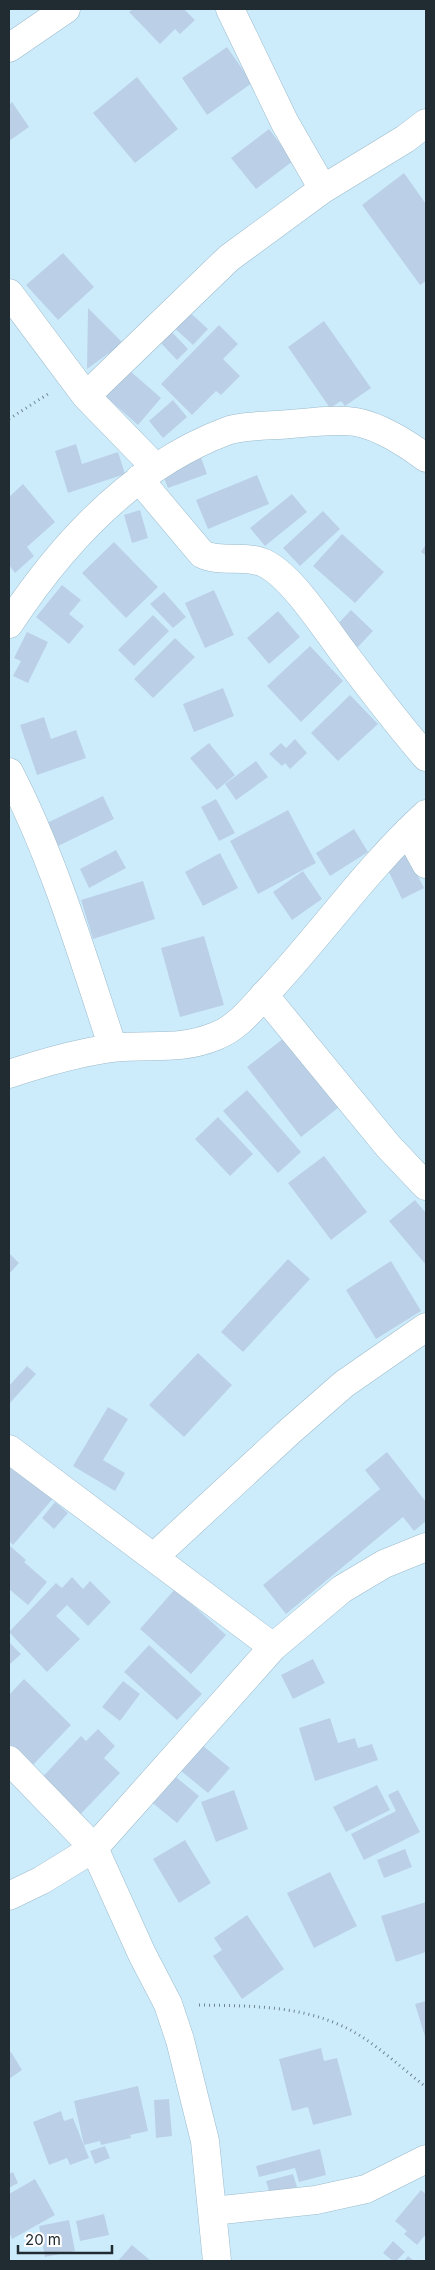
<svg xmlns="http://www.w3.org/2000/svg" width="435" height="2270" font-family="Inter,sans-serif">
<rect width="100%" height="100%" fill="#ccecfc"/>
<path fill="#bbd0e7" d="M133 9H184L195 20 180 34 175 29 160 44 129 12Z
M227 47 252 83 207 115 182 78Z
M137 77 178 129 135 163 93 113Z
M12 102 29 127 9 141V105Z
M269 129 293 161 256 189 231 158Z
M404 173 426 204V281L420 285 362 205Z
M63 253 94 287 58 320 26 285Z
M88 308 123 343 87 369Z
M185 308 208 329 193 345 170 324Z
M324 321 371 388 345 406 341 401 330 408 288 347Z
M219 325 238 344 223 359 240 376 221 395 216 391 192 415 161 384Z
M169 329 188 349 177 360 158 340Z
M129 370 161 398 138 425 106 397Z
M173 400 187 417 163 438 149 421Z
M76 444 82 464 118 452 125 474 68 493 55 451Z
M199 452 207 474 168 488 159 466Z
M257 475 269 504 208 529 196 500Z
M23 484 55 522 27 547 34 556 15 573 9 565V497Z
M292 494 307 512 265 546 250 528Z
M140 510 148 538 132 543 124 515Z
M323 511 340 529 300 566 283 548Z
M342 534 384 572 355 603 313 566Z
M114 542 158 587 126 618 82 573Z
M426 544V556L421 552Z
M62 585 81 600 69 614 84 626 69 644 36 617Z
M214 590 234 635 205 648 185 603Z
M164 592 186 617 173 628 150 604Z
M351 610 373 631 357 648 335 627Z
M278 611 300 637 269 664 247 638Z
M153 615 169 631 134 666 118 650Z
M27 632 48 642 28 683 13 676 21 661 14 658Z
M175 638 195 657 153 698 134 679Z
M310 646 343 681 301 722 267 686Z
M223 688 234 716 194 732 183 704Z
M350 695 378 724 338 761 311 733Z
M44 717 51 739 76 730 86 758 37 775 20 725Z
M295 739 307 753 290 769 285 763 282 766 269 754 281 743 286 748Z
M209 743 235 775 217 790 190 758Z
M256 761 268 777 236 800 225 784Z
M103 796 114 819 58 846 47 823Z
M216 799 235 833 219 841 201 807Z
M288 810 316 863 258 894 230 841Z
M354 829 368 852 330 876 316 853Z
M116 850 126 868 89 888 80 869Z
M405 851 424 888 402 899 384 862Z
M220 853 238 888 203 906 185 872Z
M303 871 322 899 292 920 273 892Z
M143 881 155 919 93 939 81 900Z
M204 936 224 1005 180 1017 161 948Z
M289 1034 343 1104 301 1137 247 1067Z
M247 1090 301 1152 278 1173 223 1111Z
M218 1117 253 1154 230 1176 195 1139Z
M324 1156 367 1212 331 1240 288 1183Z
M415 1200 426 1213V1265L389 1221Z
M9 1253 19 1263 9 1274Z
M288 1259 310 1279 243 1352 221 1332Z
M391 1261 421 1311 376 1339 346 1290Z
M198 1353 232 1385 184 1437 149 1405Z
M27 1366 36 1374 9 1404V1386Z
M108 1407 128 1419 103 1460 125 1473 115 1491 73 1466Z
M387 1452 426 1502V1521L414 1531 403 1517 286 1614 263 1585 380 1489 365 1470Z
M9 1454 56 1495 13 1545 9 1541Z
M55 1502 68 1513 54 1529 42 1518Z
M9 1545 26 1560 24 1562 47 1582 28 1605 9 1589Z
M72 1577 83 1589 90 1581 111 1602 88 1626 67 1605 56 1616 80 1639 47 1672 9 1632 56 1583 62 1588Z
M175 1589 226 1635 191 1674 140 1629Z
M9 1642 21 1654 9 1665Z
M149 1645 202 1694 177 1720 124 1672Z
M313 1659 325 1683 293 1699 281 1675Z
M24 1679 71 1725 32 1766 9 1744V1695Z
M123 1681 140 1694 120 1721 102 1707Z
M330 1718 338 1743 355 1738 358 1748 372 1744 378 1760 315 1781 299 1728Z
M98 1729 115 1746 104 1758 120 1773 74 1821 36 1784 81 1736 86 1741Z
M196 1740 230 1768 208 1793 175 1766Z
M171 1773 199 1796 177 1823 149 1800Z
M377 1785 390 1810 346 1832 333 1807Z
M234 1790 248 1829 216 1842 201 1802Z
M398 1790 420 1832 364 1860 351 1834 396 1811 388 1795Z
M185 1840 211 1883 179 1903 153 1859Z
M405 1849 412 1867 384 1878 377 1860Z
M330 1872 357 1926 314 1948 287 1893Z
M426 1902V1952L396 1962 381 1916Z
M247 1915 284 1969 242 1999 213 1956 222 1950 214 1938Z
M426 2001V2040L415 2004Z
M321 2048 324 2061 337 2058 352 2115 313 2125 308 2107 292 2111 279 2059Z
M11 2052 22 2070 9 2079V2053Z
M138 2086 148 2131 130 2135 131 2138 101 2145 100 2141 84 2145 74 2101Z
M169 2099 172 2136 156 2138 154 2100Z
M61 2111 64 2121 73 2118 89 2158 70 2165 67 2158 49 2165 33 2122Z
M105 2146 110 2158 95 2164 90 2151Z
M320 2149 326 2175 299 2182 295 2168 259 2177 256 2166Z
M13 2172 18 2183 9 2188V2174Z
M293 2174 297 2187 270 2194 266 2181Z
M35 2179 55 2215 12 2239 9 2232V2194Z
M421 2190 426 2194V2234L417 2245 404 2234 407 2231 395 2221Z
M104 2214 109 2235 80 2241 76 2221Z
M69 2220 75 2251 45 2257 39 2226Z
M393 2241 405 2252 396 2261H393L383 2253Z
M132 2245 151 2261H118Z
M408 2256 414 2261H404Z"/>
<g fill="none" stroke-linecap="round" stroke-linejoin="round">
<defs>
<path id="minor" d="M230 9 285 123 323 189
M9 48 66 9
M9 293 86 396 155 467
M86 396 229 258 323 189 405 139 426 123
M139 479 202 554C222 564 247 553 268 565 294 580 325 628 343 652 370 688 397 723 426 757
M9 624C63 542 133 466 227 431 243 425 273 426 291 424 311 422 336 419 356 422 379 426 408 444 426 458
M9 772C54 859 82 955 113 1048
M408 831 426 864
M264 995 388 1146 426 1186
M9 1074C42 1063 77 1053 112 1048 150 1043 177 1052 216 1036 238 1028 254 1006 270 989 323 932 368 867 426 814
M9 1449 273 1647
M154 1557 289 1432 344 1384 426 1327
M9 1760 94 1848 142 1954 168 2004 180 2040 205 2141 217 2261
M9 1896 42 1880 94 1848 273 1647 342 1589 384 1564 426 1547
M213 2211 316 2200 366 2189 426 2159"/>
</defs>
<use href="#minor" stroke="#9cbbcb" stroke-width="29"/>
<path stroke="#70858f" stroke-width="3" stroke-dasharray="1 4" stroke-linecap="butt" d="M9 419 48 394
M199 2005C254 2006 310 2005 359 2035 383 2050 404 2070 426 2087"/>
<use href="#minor" stroke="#fff" stroke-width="28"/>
</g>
<rect width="435" height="2270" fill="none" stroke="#202c32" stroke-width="20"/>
<path d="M18 2245v8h94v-8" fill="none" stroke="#202c32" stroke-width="2.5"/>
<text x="25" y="2245" font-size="15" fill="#202c32" stroke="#ffffff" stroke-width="4" paint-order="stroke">20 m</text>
</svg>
